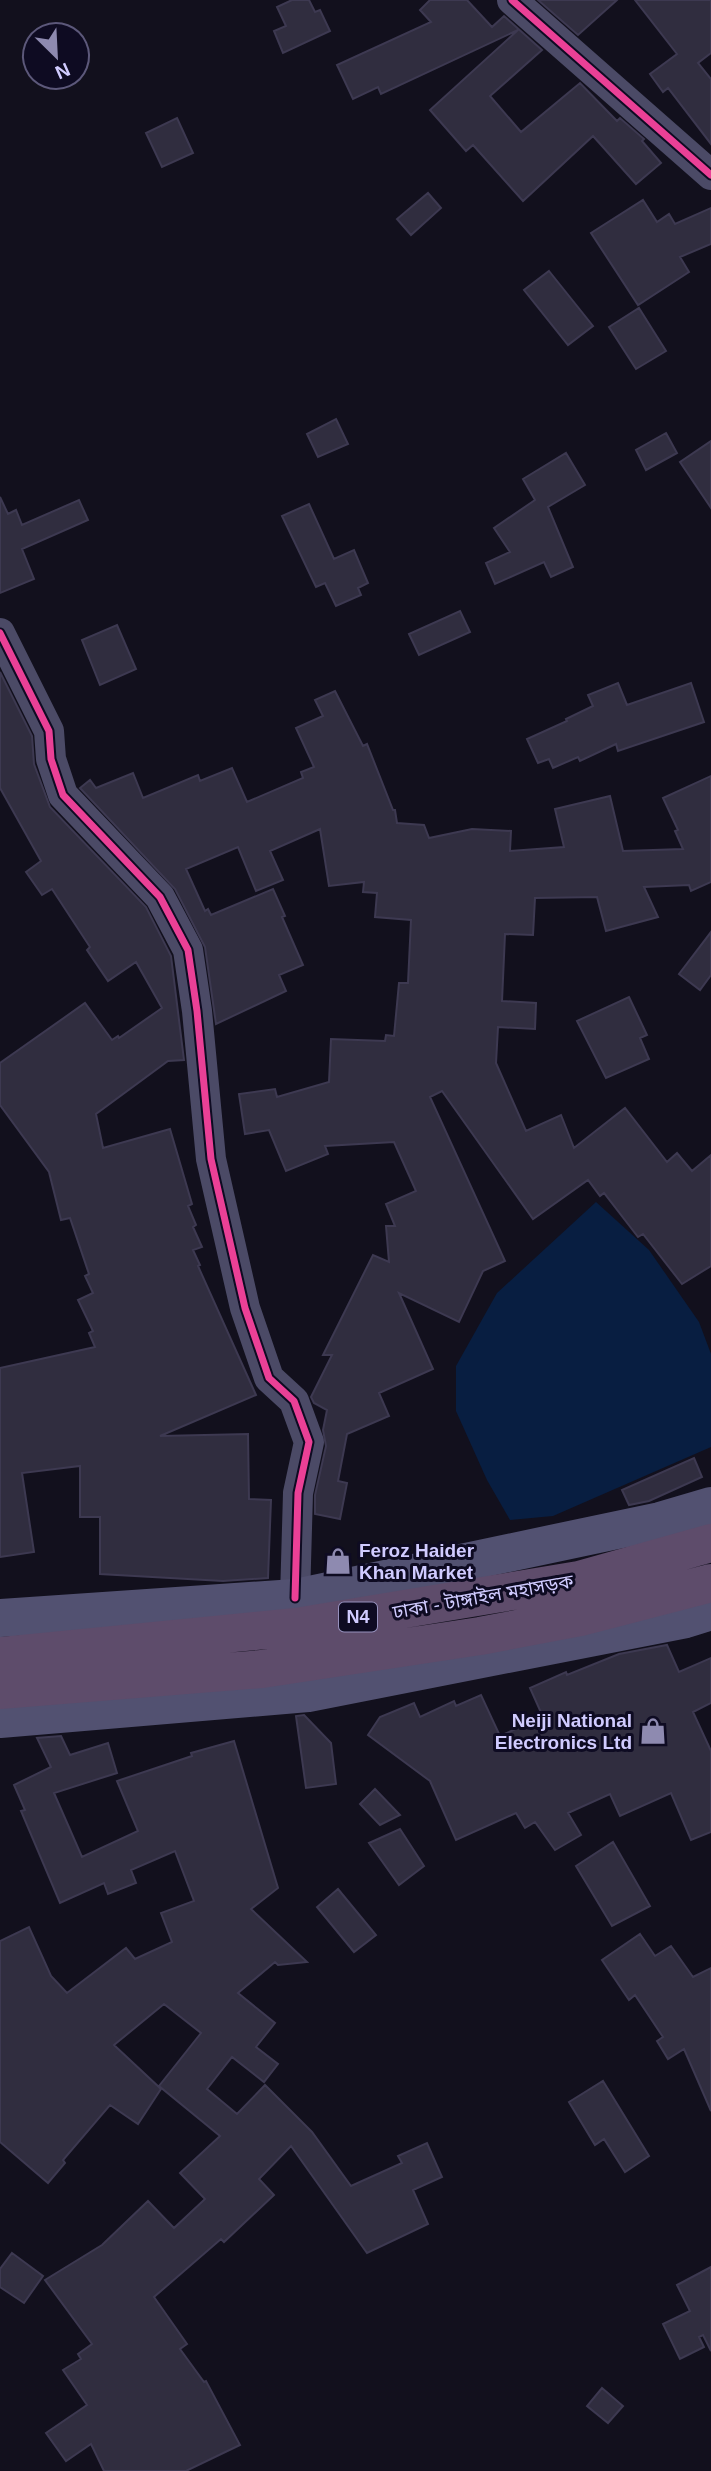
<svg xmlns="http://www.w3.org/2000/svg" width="711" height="2471" font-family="Arial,'Noto Sans Bengali',sans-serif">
<rect width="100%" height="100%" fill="#12101d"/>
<path fill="#081e41" d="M596 1202 649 1250 699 1322 711 1354V1447L553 1516 510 1520 487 1480 456 1411V1366L497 1293Z"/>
<path fill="#302d3f" stroke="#3d3951" stroke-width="2" d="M292 0H309L315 12 320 10 330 31 283 53 274 31 286 26 277 7Z
M430 0H467L492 27 504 16 542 50 490 96 521 132 580 83 617 121 620 118 644 139 642 141 661 163 636 184 593 136 523 201 473 145 466 151 430 110 518 30 381 94 378 87 353 99 337 65 431 22 420 10Z
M538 0H617L578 35Z
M635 0H711V53L698 63 711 79V144L668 88 663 92 650 74 677 54Z
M177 118 193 153 162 167 146 133Z
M428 193 441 208 411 235 397 219Z
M643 200 657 222 669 214 675 224 711 208V244L680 257 689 272 638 305 591 233Z
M549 271 593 326 568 345 524 290Z
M639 308 666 351 636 369 609 327Z
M336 419 348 444 318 457 307 434Z
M666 433 677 453 646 470 636 450Z
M711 441V508L680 462Z
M566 453 585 485 548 507 573 567 551 577 544 562 495 584 486 563 510 552 494 528 535 500 523 479Z
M0 497 8 514 16 510 22 525 79 500 88 520 22 549 34 579 0 593Z
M309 504 334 559 354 550 368 583 358 588 361 595 336 606 325 583 316 587 282 516Z
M460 611 470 632 419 655 409 634Z
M117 625 136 669 100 685 82 640Z
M0 672 32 736 34 764 50 807 146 907 171 956 184 1060 168 1061 96 1114 103 1148 170 1129 192 1204 188 1206 196 1225 193 1227 202 1247 193 1250 200 1265 198 1266 256 1395 160 1436 248 1434 249 1499 271 1500 268 1578 223 1581 100 1574V1517H80V1466L22 1473 34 1552 0 1557V1368L95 1347 89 1333 93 1331 78 1300 93 1293 85 1276 89 1274 70 1218 61 1220 49 1172 0 1105V1063L85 1003 112 1040 118 1036 119 1038 162 1008 136 962 108 981 87 950 90 947 52 889 42 895 26 872 41 861 0 788Z
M618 683 627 705 691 683 704 722 618 751 616 744 580 761 578 757 553 768 549 759 538 763 527 739 567 721 566 719 593 706 588 695Z
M335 691 363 746 367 744 393 810H395L397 823 424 825 429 838 472 829 511 831 510 851 564 847 555 809 610 796 623 851 683 849 675 831 678 830 663 798 711 776V882L691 891 689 885 644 887 658 917 606 931 597 897 535 898 533 935 505 934 502 1001 536 1003 535 1029 498 1027 496 1063 526 1131 561 1115 574 1148 625 1108 667 1162 677 1153 692 1171 711 1155V1266L682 1284 643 1234 638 1237 604 1193 600 1196 588 1180 533 1219 442 1091 430 1097 505 1261 483 1271 459 1322 399 1293 433 1369 379 1393 389 1416 347 1434 338 1481 347 1483 340 1519 315 1514V1495L326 1446 323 1430 327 1410 314 1403 311 1397 332 1355H323L373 1255 389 1262 386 1226H395L386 1204 416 1191 394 1142 325 1146 328 1154 286 1171 269 1130 245 1134 239 1094 275 1089 277 1097 329 1082 331 1039 385 1041 386 1035 394 1036 399 983H408L411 920 375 917 377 893 363 892 364 882 329 886 320 829 270 851 283 880 256 891 238 847 186 869 205 911 208 909 211 915 273 889 285 916 282 917 303 965 279 975 286 991 216 1024 205 947 175 889 80 788 90 780 96 788 133 773 143 798 198 775 200 781 232 768 247 802 303 778 301 772 314 767 296 728 323 716 315 700Z
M711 932V975L700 990 679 974Z
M629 997 647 1035 640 1038 649 1059 606 1078 577 1021Z
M694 1458 702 1477 649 1501 629 1505 622 1490Z
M667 1645 679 1672 711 1658V1703L693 1712 711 1751V1832L691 1840 671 1793 620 1816 610 1794 568 1813 581 1835 555 1850 535 1822 525 1828 516 1813 456 1840 430 1781 368 1735 380 1717 414 1703 420 1717 454 1701 456 1706 481 1695 500 1736 543 1717 530 1688 566 1672 567 1675 619 1654Z
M304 1715 331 1743 336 1784 306 1788 296 1716Z
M61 1736 70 1755 108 1743 117 1773 54 1793 82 1857 138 1831 117 1781 192 1756 191 1753 234 1741 278 1888 251 1909 307 1962 278 1965 275 1962 238 1993 275 2023 256 2047 278 2064 264 2082 232 2057 207 2089 237 2114 265 2085 312 2132 351 2186 402 2163 398 2156 427 2143 442 2177 413 2190 428 2224 367 2253 291 2146 259 2179 274 2195 224 2242 221 2239 154 2297 187 2344 180 2349 204 2382 206 2381 240 2445 186 2471H104L91 2444 66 2461 46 2433 87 2405 63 2370 81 2359 78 2354 92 2344 45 2280 102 2245 148 2201 174 2228 205 2199 180 2173 220 2136 159 2086 201 2033 164 2004 114 2045 161 2089 138 2124 110 2105 63 2160 65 2163 48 2183 0 2142V1941L29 1927 51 1976 67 1993 126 1948 135 1959 172 1942 161 1913 194 1901 175 1851 131 1870 136 1883 108 1894 104 1883 60 1903 21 1811 25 1810 14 1785 51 1767 37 1738Z
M375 1789 400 1815 380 1825 360 1804Z
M400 1829 424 1866 399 1885 369 1843Z
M613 1842 650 1906 612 1926 576 1866Z
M338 1889 376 1935 354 1952 317 1907Z
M640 1934 655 1956 671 1946 693 1977 711 1968V2111L684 2049 668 2059 657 2041 663 2037 635 1995 629 2000 602 1960Z
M603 2081 649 2156 625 2172 604 2139 595 2145 569 2102Z
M12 2253 43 2276 24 2303 0 2287V2269Z
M711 2267V2351L703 2335 699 2337 704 2347 680 2359 663 2324 690 2311 677 2285Z
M602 2388 623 2406 608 2423 587 2406Z"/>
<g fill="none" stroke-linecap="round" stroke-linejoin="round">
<path stroke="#4b4a66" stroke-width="30" d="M512 0 711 175
M0 633 49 731 51 759 63 795 160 897 188 950 197 1011 211 1159 245 1308 269 1378 294 1401 309 1442 298 1493 295 1598"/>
<path stroke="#525171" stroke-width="38" d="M0 1618 295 1598 660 1521 711 1506
M0 1719 308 1693 686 1619 711 1611"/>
<path stroke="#5e4c6b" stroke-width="38" d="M0 1656 296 1627 579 1580 711 1543
M0 1690 262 1669 480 1636 580 1617 711 1583"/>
<defs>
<path id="cycleway" d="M512 0 711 175
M0 633 49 731 51 759 63 795 160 897 188 950 197 1011 211 1159 245 1308 269 1378 294 1401 309 1442 298 1493 295 1598"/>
</defs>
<use href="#cycleway" stroke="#0e0b22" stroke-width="11"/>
<use href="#cycleway" stroke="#ea4096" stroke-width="7"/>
</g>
<defs>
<symbol id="shop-bare" viewBox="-9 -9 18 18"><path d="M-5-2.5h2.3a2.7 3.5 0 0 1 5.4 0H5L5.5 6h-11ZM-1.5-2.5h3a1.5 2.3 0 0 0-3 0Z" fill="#8e8ab0" stroke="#0e0b22" stroke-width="2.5" paint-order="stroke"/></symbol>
</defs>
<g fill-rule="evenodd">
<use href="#shop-bare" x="319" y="1542" width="38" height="38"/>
<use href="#shop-bare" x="634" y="1712" width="38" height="38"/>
</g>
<g text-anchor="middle" stroke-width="6" stroke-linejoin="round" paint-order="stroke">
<rect fill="#0e0b22" stroke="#9691bd" stroke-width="2" x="339" y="1602.5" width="38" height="29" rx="5"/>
<g font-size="18" font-weight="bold" fill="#d0cbff">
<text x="358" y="1623">N4</text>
</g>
<g font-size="19" font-weight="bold" fill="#d0cbff" stroke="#0e0b22" text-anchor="start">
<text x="359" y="1557">Feroz Haider<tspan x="359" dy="22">Khan Market</tspan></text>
<text x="632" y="1727" text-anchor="end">Neiji National<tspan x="632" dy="22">Electronics Ltd</tspan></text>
</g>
<g font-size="19" fill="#d0cbff" stroke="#0e0b22">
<text transform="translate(483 1596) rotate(-10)" y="7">ঢাকা - টাঙ্গাইল মহাসড়ক</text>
</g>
</g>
<g transform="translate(56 56) rotate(156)"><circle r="33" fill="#0e0b22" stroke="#5c587a" stroke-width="2"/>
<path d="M0-5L12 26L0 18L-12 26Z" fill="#8e8ab0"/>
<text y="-10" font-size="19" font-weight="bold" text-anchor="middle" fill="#d0cbff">N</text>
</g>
</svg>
